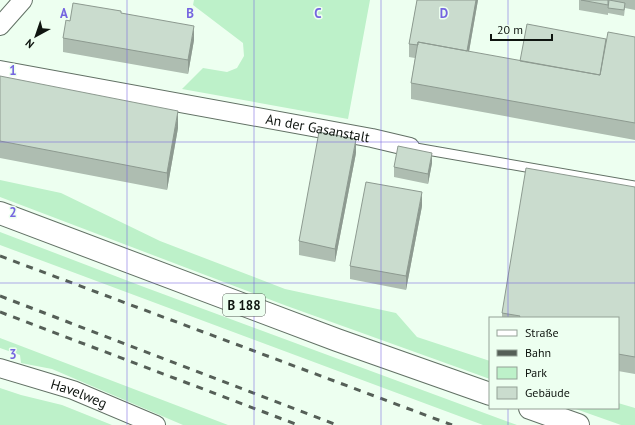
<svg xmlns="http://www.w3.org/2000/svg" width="635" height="425" font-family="'PT Sans',sans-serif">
<rect width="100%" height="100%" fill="#edfff0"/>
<path fill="#bdf1c9" d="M194 0H370L348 119 182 89 203 68 227 72 237 68 244 56 243 43 193 5Z
M0 180 61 193 160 241 285 289 396 313 417 337 490 361V379L287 306 0 197Z
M0 232 144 287 517 425H483L0 245Z
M0 338 228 425H183L52 369 21 363 20 355 0 348Z
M0 388 21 395 62 405 112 425H0Z
M618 403 635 408V425H621L573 408H618Z"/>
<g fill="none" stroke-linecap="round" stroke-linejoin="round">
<defs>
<path id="lane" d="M410 147 635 186"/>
<g id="street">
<path d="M0 26 23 0"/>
<path id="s1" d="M0 70 372 138 410 147"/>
<path id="s2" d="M0 368 73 390 156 425"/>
</g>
<path id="primary" d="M0 213 337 340 490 394
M530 408 578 425"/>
</defs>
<use href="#lane" stroke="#627165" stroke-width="11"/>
<use href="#street" stroke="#627165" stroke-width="20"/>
<use href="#primary" stroke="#627165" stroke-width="24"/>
<use href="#lane" stroke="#fff" stroke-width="9"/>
<use href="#street" stroke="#fff" stroke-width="18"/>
<use href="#primary" stroke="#fff" stroke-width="22"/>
<path stroke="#555f57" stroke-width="3" stroke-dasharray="7 7" stroke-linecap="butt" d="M0 256 452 425
M0 296 337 425
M0 312 298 425"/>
</g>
<path fill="#aebdb1" d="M417 0H478L469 52 520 61 606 39 635 37V140L411 99V83L415 58 409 57V44Z
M579 0H635V10L625 8 624 16 608 13V15L579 10Z
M121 13 194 40 188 74 63 52V38L70 21Z
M0 76 178 128 167 190 0 158Z
M356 153 335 262 299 255V241Z
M432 163 428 184 394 177V167Z
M635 187V374L618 371V318H502V313Z
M422 206 406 290 350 279V266Z"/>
<path fill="#8d9a90" d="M476 0H478L466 68V54Z
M194 26V40L188 74V60Z
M178 111V128L167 190V173Z
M356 139V153L335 262V249Z
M432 153V163L428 184V174Z
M422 192V206L406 290V276Z"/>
<path fill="#cadcce" stroke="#8d9a90" d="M417 0H476L467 51 418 42V45L409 44Z
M581 0H608V5Z
M609 0 625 3 624 10 608 8Z
M73 3 121 11V13L194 26 188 60 63 38 66 20 70 21Z
M527 24 606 39 600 75 520 61Z
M608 32 635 37V123L411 83 418 42 600 75Z
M0 76 178 111 167 173 0 141Z
M319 132 356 139 335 249 299 241Z
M398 146 432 153 428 174 394 167Z
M526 168 635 187V357L618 354V318H519L520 316 502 313Z
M366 182 422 192 406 276 350 266Z"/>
<path fill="none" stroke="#7565e0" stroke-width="1" stroke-opacity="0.55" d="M127 0V425M254 0V425M381 0V425M508 0V318M0 142H635M0 283H635M508 408V425"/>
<g text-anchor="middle" stroke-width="3" stroke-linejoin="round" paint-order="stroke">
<rect fill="#edfff0" stroke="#525b53" stroke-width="1" x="223" y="294" width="42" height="22" rx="3"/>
<g font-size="13" font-weight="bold" fill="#0f1510">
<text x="244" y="310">B 188</text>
</g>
<g font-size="14" fill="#0f1510" stroke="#edfff0">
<text dy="5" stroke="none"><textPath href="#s1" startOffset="323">An der Gasanstalt</textPath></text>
<text dy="5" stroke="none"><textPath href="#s2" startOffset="83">Havelweg</textPath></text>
</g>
</g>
<g font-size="13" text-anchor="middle" font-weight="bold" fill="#7565e0" stroke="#edfff0" stroke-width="3" stroke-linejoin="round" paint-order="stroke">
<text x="64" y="18">A</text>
<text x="190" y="18">B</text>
<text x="318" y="18">C</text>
<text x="444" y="18">D</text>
<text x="13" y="75">1</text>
<text x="13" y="217">2</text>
<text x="13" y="359">3</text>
</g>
<rect x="489" y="317" width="130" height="92" fill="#edfff0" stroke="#94a196"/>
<rect x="497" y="330" width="20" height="6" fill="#ffffff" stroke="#94a196"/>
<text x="525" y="337" font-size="12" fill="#0f1510">Straße</text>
<rect x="497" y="350" width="20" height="6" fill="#555f57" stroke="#94a196"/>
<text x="525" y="357" font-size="12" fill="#0f1510">Bahn</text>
<rect x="497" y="367" width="20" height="12" fill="#bdf1c9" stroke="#94a196"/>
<text x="525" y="377" font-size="12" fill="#0f1510">Park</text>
<rect x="497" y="387" width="20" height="12" fill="#cadcce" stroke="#94a196"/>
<text x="525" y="397" font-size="12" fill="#0f1510">Gebäude</text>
<g transform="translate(36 36) rotate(220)" stroke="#edfff0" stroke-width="3" paint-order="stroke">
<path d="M0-3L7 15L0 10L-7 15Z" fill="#0f1510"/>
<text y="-6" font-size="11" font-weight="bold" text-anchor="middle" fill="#0f1510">N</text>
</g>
<path d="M491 34v6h61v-6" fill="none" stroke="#0f1510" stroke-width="2"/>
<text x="497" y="34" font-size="12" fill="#0f1510" stroke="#edfff0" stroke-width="3" paint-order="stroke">20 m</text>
</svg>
